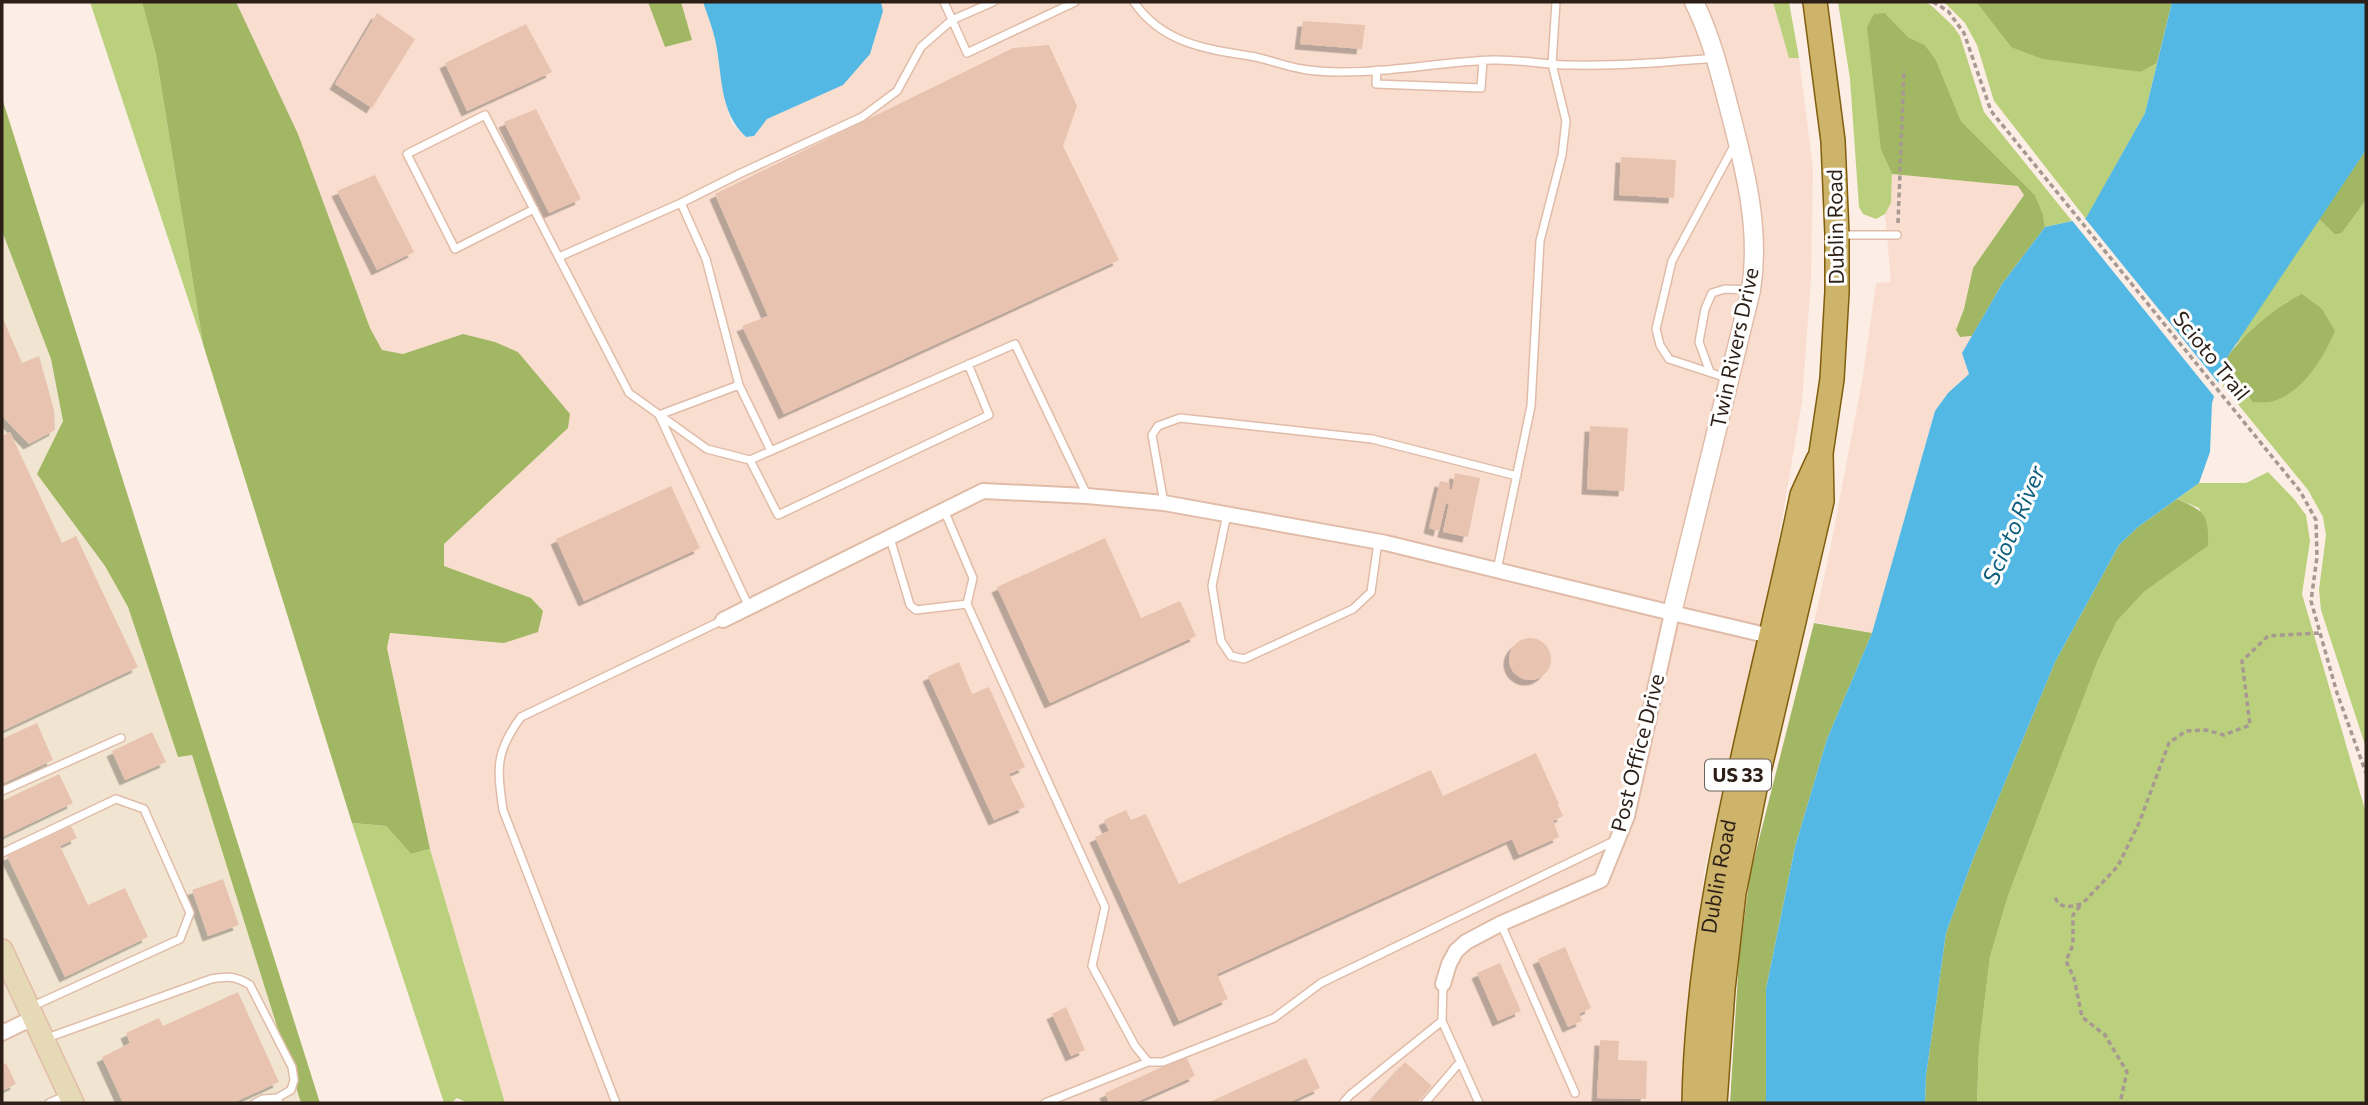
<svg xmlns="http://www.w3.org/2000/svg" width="2368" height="1105" font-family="Commissioner,sans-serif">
<defs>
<filter id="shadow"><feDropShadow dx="-5.5" dy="5.5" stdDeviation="0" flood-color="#0004"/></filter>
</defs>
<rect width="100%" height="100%" fill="#fcede5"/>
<path fill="#f1e5d1" d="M2 231 51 359 63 421 38 474 105 566 128 607 178 756 192 755 301 1103H2Z"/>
<path fill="#f9decf" d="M236 2H648L666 47 692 40 681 2H703L715 37 726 105 732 124 746 137 754 136 767 119 801 103 883 11 881 2H1773L1789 57 1799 58 1813 169 1811 279 1802 402 1774 566 1704 872 1683 1103H505L430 849 387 648 390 633 504 643 531 598 443 566 444 544 568 428 542 381 518 352 463 334 403 354 382 350 370 328 298 134Z
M1892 174 2019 186 2024 195 1973 268 1964 309 1956 330 1961 337 1972 336 1962 353 1969 374 1948 393 1935 411 1872 633 1814 622 1829 555 1862 381 1876 283 1891 282 1885 214 1891 203Z"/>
<path fill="#bbd07d" d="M90 2H142L156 55 203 344Z
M1773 2H1789L1799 58H1789Z
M1838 2H1925L1932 6 1953 26 1960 36 1984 112 2072 221 2045 227 2043 214 2035 195 1961 121 1936 60 1925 45 1908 37 1885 13 1881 150 1892 174 1891 203 1885 214 1876 219 1863 214 1859 207 1850 79Z
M1944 2H1976L2011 47 2141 72 2157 63 2145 113 2086 219 1994 101 1977 45 1965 23Z
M2366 200V748L2321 610 2319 590 2326 535 2323 517 2308 490 2219 381 2226 359 2252 402 2288 301 2234 346 2318 218 2335 235 2342 233Z
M2268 472 2294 499 2306 515 2310 541 2302 594 2366 813V1103H1977L1979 1048 1990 957 2008 896 2098 660 2117 621 2144 592 2208 546 2199 508 2177 499 2199 483H2246Z
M352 823 386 826 411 854 430 849 505 1103H468L457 1098 451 1103H444Z"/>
<path fill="#a2b763" d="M142 2H236L298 134 370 328 382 350 403 354 463 334 495 342 518 352 570 414 568 428 444 544V566L531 598 543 611 538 632 504 643 390 633 387 648 430 849 411 854 386 826 352 823 203 344 156 55Z
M648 2H681L692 40 665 47Z
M1976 2H2172L2157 63 2141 72 2043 59 2011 47Z
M1885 13 1908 37 1925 45 1936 60 1961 121 2035 195 2043 214 2045 227 2002 284 1972 336 1960 337 1956 330 1964 309 1973 268 2024 195 2018 186 1892 174 1881 150 1867 27 1874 14Z
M2 98 320 1103H301L192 755 178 757 128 607 105 566 37 474 63 421 51 359 2 231Z
M2366 150V200L2342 233 2335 235 2318 218Z
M2302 294 2322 309 2335 331C2323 358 2304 391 2274 401 2268 403 2259 402 2252 402L2226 359C2241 336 2277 306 2302 294Z
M2177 499C2205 511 2209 515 2208 546L2144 592 2117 621 2098 660 2008 896 1990 957 1979 1048 1977 1103H1925L1926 1076 1946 933 1973 859 2055 662 2119 545 2138 527Z
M1814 623 1872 633 1827 739 1795 847 1766 989V1103H1730L1739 958 1750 875Z"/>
<path fill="#54b8e4" d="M703 2H881L883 11 870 54 843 85 767 119 754 136 746 137C718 111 723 74 715 39 712 26 707 14 703 2Z
M2172 2H2366V150L2226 359 2212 403 2210 452 2199 483 2138 527 2119 545 2055 662 1973 859 1946 933 1926 1076 1925 1103H1766V989L1795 847 1827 739 1872 633 1935 411 1948 393 1969 374 1962 353 2002 284 2045 227 2086 218 2145 113Z"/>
<path fill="#fcede5" d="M2083 216 2221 386 2217 400 2070 218Z"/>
<path fill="#e8c4b0" filter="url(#shadow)" d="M377 13 415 39 372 108 335 84Z
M1303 21 1365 25 1362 49 1300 44Z
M526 24 552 72 467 111 445 63Z
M1049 45 1077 106 1063 146 1119 260 784 414 742 326 768 316 715 194 1013 48Z
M536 109 581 199 549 213 504 122Z
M1621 157 1676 160 1674 198 1619 195Z
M375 175 414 252 377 270 337 191Z
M2 316 22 363 39 356 54 410 55 430 29 444 2 416Z
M1590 426 1628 428 1624 491 1587 489Z
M10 432 62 543 76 536 138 667 2 731V436Z
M1455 473 1480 478 1468 537 1443 532 1449 504 1446 503 1439 531 1429 528 1440 481 1450 483 1449 489 1452 490Z
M671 486 700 548 584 601 556 539Z
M1105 538 1141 618 1180 601 1196 636 1050 703 997 587Z
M1509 659a21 21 0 1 1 42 0a21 21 0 1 1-42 0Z
M959 662 972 694 989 687 1025 767 1009 774 1025 807 994 820 928 676Z
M37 723 53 760 2 784V739Z
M152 732 166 762 125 780 112 751Z
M1536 753 1559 804 1558 805 1563 816 1553 821 1559 837 1519 855 1512 839 1217 974 1228 999 1179 1021 1095 837 1109 831 1104 820 1126 810 1131 820 1146 814 1179 884 1431 770 1443 796Z
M59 774 73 803 2 837V801Z
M71 826 77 838 60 846 88 905 125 888 148 937 65 977 7 856Z
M223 879 239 925 208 936 192 890Z
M1565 947 1591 1008 1579 1014 1582 1021 1568 1027 1538 959Z
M1500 963 1521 1011 1498 1021 1477 973Z
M238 992 279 1082 233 1103H123L102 1057 130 1043 126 1033 159 1018 163 1026Z
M1066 1007 1085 1050 1071 1056 1052 1014Z
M1600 1040 1619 1041 1618 1060 1647 1061 1646 1099 1597 1098Z
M1186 1056 1195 1076 1134 1103H1109L1105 1093Z
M1306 1058 1320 1088 1288 1103H1207Z
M1405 1062 1432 1086 1417 1103H1368Z
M6 1063 16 1084 2 1091V1065Z"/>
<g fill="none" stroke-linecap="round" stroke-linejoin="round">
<defs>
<path id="service" d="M944 2 967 53 1075 2
M1134 2C1162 43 1205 49 1250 56 1268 59 1284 66 1302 69 1359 79 1433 62 1492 60 1519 59 1545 65 1572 65 1620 66 1667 62 1715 58
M1377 70 1376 84 1481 88 1483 61
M534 209 455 249 407 154 485 115 629 393 707 449 750 460
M1842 235H1897
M559 257 681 203
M968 364 989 415 778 515 750 460 1015 344 1087 495
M1710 372 1699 342 1705 309 1712 293 1725 289 1750 290
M1730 379 1669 359 1660 345 1656 329 1672 261 1735 144
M739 385 706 259 681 203 739 174 862 117 897 91 921 47 952 20 993 2
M1164 503 1152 435 1158 426 1180 418 1372 439 1517 476
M944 510 973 578 967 604 1105 907 1092 966 1135 1046 1148 1062H1163L1274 1018 1321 983 1616 840
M1227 514 1212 586 1221 641 1231 656 1244 659 1353 609 1371 592 1378 542
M890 538 910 605 916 610 967 604
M1497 570 1531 406 1540 241 1562 155 1566 121 1552 64 1556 2
M749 607 659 415 739 385 771 451
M2 791 121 738
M2 853 116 799 144 809 190 913 180 939 33 1006
M1501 924 1575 1093
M1443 984 1442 1021 1479 1103
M47 1038 211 979C227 976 236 976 250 985L292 1067 294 1080 291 1090 277 1098
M49 1103 65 1096
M255 1103 263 1099 277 1098 279 1103
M616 1103 503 810C497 768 495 752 521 717L723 620
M1045 1103 1148 1062
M1343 1103 1350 1095 1442 1021
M1425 1103 1460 1062"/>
<path id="minor" d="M723 620 983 491 1087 496 1164 503 1386 543 1672 613
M1443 984 1449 964 1456 951 1466 942 1500 924 1601 880 1627 816 1672 613 1770 636
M2 1033 33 1018"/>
<path id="tertiary" d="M1672 613 1751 290C1761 227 1744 165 1728 104 1719 69 1710 34 1694 2"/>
<path id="secondary" d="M2 950 73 1103"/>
<g id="primary">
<path id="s1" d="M1694 1103C1698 895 1761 697 1802 495L1818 460"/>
<path d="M1715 1103 1723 989 1734 893 1755 789 1822 501 1821 453 1832 379 1837 292V234L1833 141 1815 2"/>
</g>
</defs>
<use href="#service" stroke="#e0bca8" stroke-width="10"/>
<use href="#minor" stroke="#e0bca8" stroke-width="18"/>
<use href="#tertiary" stroke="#e0bca8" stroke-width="21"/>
<use href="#secondary" stroke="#e0bca8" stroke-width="24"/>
<use href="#primary" stroke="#805e0d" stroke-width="26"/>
<path stroke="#a79991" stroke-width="3.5" stroke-dasharray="5 3.5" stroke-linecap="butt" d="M1933 2 1948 11 1964 33 1991 111 2300 491 2316 520 2317 557 2311 601 2337 693 2366 773
M1898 223 1904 69
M2055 898 2059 904 2066 907 2082 904 2118 866 2139 823 2169 743 2186 731 2206 730 2224 735 2250 725 2242 661 2268 636 2320 633
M2080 906 2073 915V945L2066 961 2074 978 2082 1017 2105 1035 2127 1072 2120 1103"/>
<use href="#service" stroke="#fff" stroke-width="7"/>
<use href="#minor" stroke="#fff" stroke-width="14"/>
<use href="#tertiary" stroke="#fff" stroke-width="18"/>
<use href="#secondary" stroke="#e6d9b5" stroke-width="21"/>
<use href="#primary" stroke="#ceb36a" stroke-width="23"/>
</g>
<g text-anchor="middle" stroke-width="6" stroke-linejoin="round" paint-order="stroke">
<rect fill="#fefefe" stroke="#6b625c" stroke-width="2" x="1705" y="759.5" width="66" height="31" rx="5"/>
<g font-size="19" font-weight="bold" fill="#2c1f17">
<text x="1738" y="782">US 33</text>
</g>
<g font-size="21" fill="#2c1f17" stroke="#fefefe">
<text transform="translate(1836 227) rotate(-91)" y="7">Dublin Road</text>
<text transform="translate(1735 348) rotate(-78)" y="7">Twin Rivers Drive</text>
<text transform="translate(2211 356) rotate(51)" y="7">Scioto Trail</text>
<text transform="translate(1638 753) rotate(-76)" y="7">Post Office Drive</text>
<text dy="7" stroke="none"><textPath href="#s1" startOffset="228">Dublin Road</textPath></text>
</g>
<g font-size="23" font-style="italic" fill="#105f7d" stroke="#fefefe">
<text transform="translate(2014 525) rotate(-67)" y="8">Scioto River</text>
</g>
</g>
<rect width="2368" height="1105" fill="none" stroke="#2c1f17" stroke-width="7"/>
</svg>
